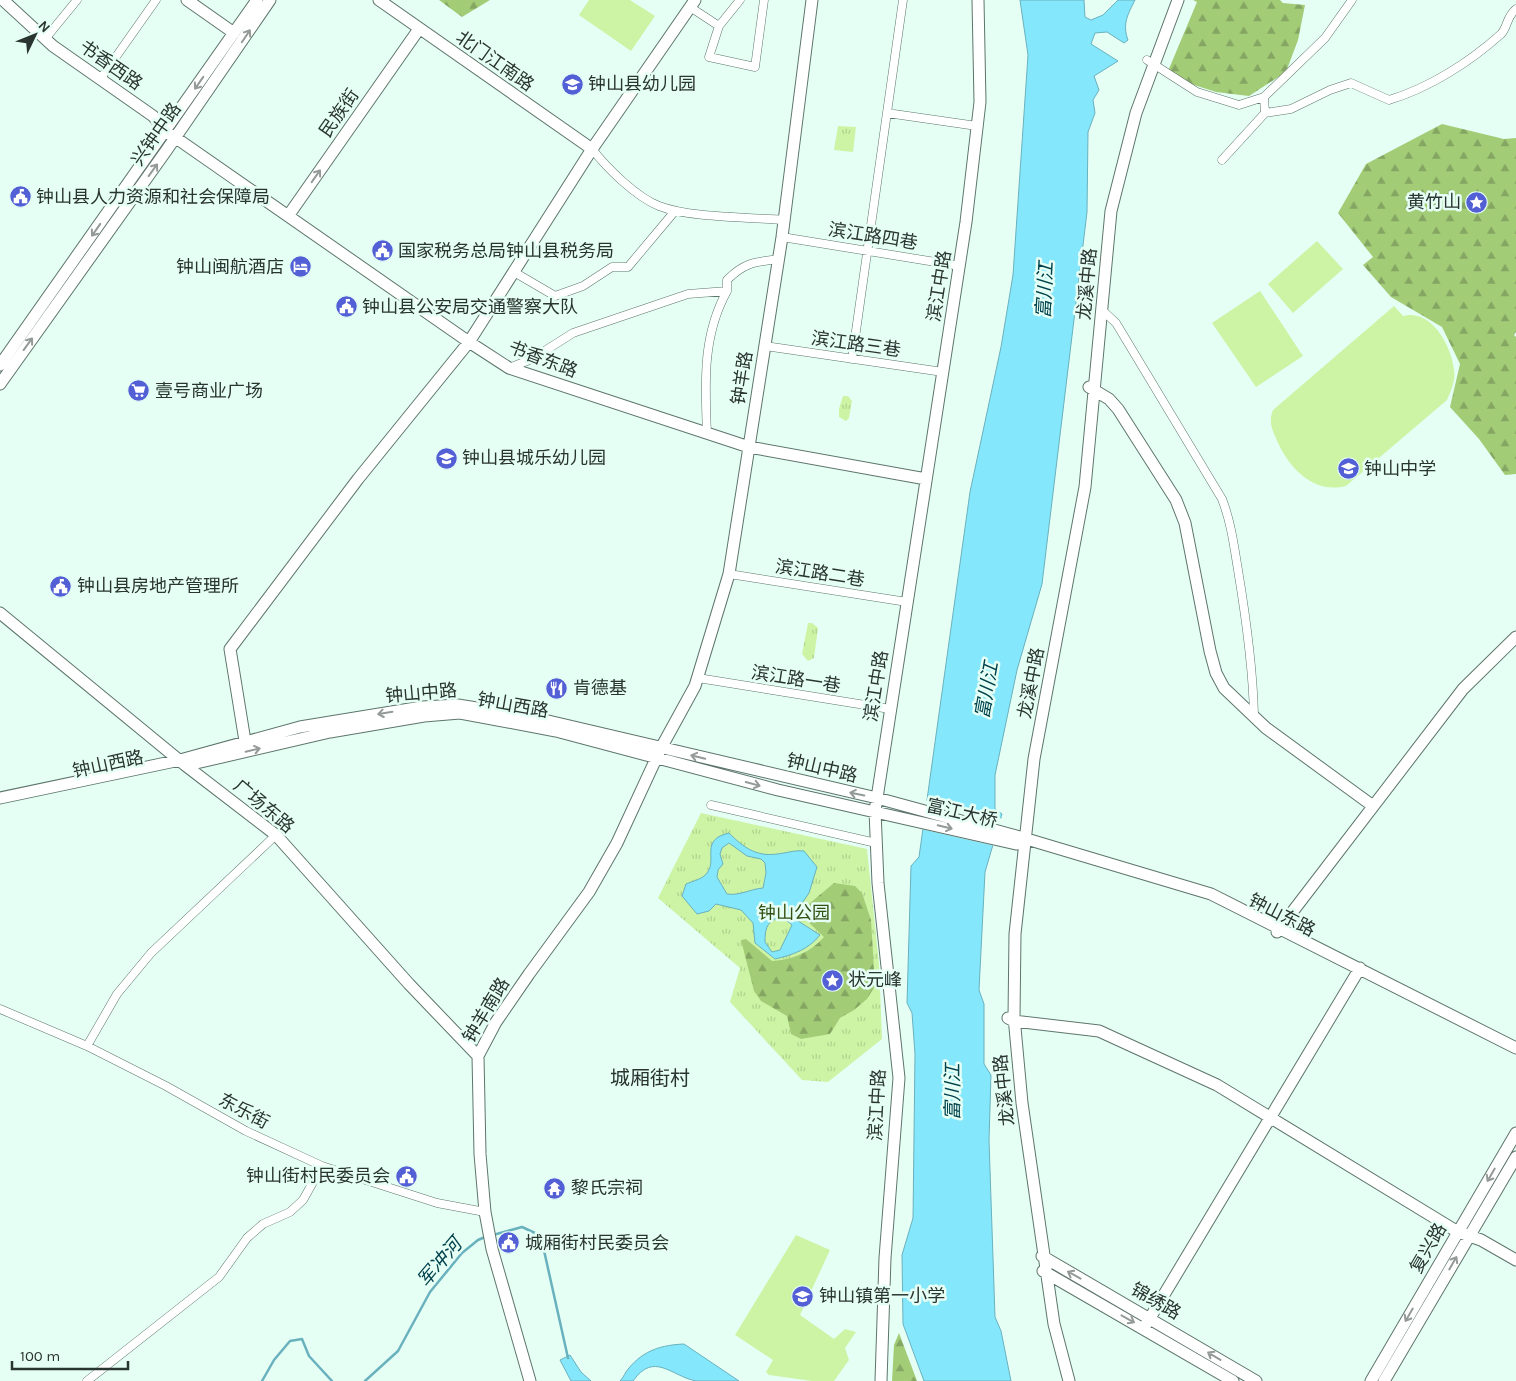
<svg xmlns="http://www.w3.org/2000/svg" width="1516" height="1381" font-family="Karla,'Noto Sans SC',sans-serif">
<defs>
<pattern id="grass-tufts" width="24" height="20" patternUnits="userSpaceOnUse" patternTransform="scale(1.25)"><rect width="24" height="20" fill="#cdf4a5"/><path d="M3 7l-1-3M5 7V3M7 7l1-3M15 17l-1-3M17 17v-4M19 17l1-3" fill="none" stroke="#b0d28e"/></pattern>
<pattern id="forest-firs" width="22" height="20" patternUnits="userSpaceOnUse" patternTransform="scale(1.25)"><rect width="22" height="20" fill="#a3cc77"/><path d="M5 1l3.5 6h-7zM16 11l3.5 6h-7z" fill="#85a662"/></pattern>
</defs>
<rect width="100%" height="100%" fill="#e5fff5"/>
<path fill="url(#grass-tufts)" d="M838 126 856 127 853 152 834 150Z
M843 396H848L852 401 849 418 846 421 839 417V409Z
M808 623H812L818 628 814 658 808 661 802 654Z
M701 813 867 849 879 964 882 1039 828 1082 802 1080 730 1002 740 968 658 898Z"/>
<path fill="url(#forest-firs)" d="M439 0H490L462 17Z
M1193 0H1280L1283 3 1305 5 1298 40 1286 72 1249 96 1216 92 1166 76 1197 2Z
M1442 124 1504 139 1516 138V332L1514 335 1516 337V474L1505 475 1479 439 1450 407 1460 364 1442 327 1391 297 1363 265 1373 257 1338 213 1366 164Z
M834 883 855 886 862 893 871 920 875 986 867 999 854 1010 840 1018 830 1034 801 1039 791 1034 787 1016 761 1001 754 991 741 940 746 939 772 961C792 960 811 952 824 937L801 915 804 908Z
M899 1333 917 1381H892L894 1345Z"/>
<path fill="#cdf4a5" d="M589 0H630L655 16 631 51 579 15Z
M1317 241 1343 269 1293 313 1268 284Z
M1260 291 1303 356 1256 387 1212 323Z
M1394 306 1403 316C1431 308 1452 346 1454 370 1456 380 1451 391 1447 400L1346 486C1311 495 1286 464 1275 436 1271 427 1269 420 1273 410Z
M796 1235 830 1250 800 1315 834 1339 845 1329 856 1332 845 1348 849 1360 834 1381H812L769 1375 766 1372 773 1360 735 1335Z"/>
<path fill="#85e7fb" stroke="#6ab1be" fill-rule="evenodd" d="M1020 0H1084L1085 17 1091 20 1103 15 1118 0H1135C1128 14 1122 24 1128 40L1124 43 1107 32 1095 33 1091 44 1118 61 1094 76 1099 90 1093 100 1095 113 1088 132 1087 212 1042 584 1017 670 995 775V809L1002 814 985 872 979 990 984 1004V1064L991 1075 989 1140 995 1317 1001 1331 1011 1381H924L903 1324 902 1255 913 1218 915 1054 912 1013 907 1003 911 866 919 857 970 492 1001 347 1013 275 1028 55Z
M729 833C743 847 756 857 777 854 787 853 794 850 804 851L817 867 809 893 798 909 795 919 820 935C809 949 793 955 775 959L755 943 753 923 741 910 716 904 709 911 697 914 682 896 686 884C693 881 703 879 707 873 718 859 699 840 729 833ZM729 843 747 856 761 859 765 863 766 873 763 888C750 889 740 896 727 894L717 877 718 870 723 864 720 854 722 848ZM777 918 785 919 792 925 780 950 772 952 765 942C765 930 766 923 777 918Z
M684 1344 739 1381C726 1381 709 1381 696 1381 671 1376 654 1351 633 1381H620C624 1377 625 1372 629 1368 644 1350 662 1345 684 1344Z
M570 1355 581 1372 591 1381H571L560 1360Z"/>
<path fill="#e5fff5" d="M924 800 1003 819 995 846 921 829Z"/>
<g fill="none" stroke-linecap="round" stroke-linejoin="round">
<path stroke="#6ab1be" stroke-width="2.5" d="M493 1235 522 1227 535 1233 543 1246 568 1358
M262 1381 274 1360 290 1341 302 1339 309 1356 332 1381
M365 1381 398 1351 430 1292 462 1253 478 1240 485 1237"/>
<defs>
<path id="street" d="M740 0 719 26 709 57 755 67 764 0
M690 7 719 26
M45 39 77 0
M1147 60 1197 92 1239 105 1264 97 1325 38 1352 0
M101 78 156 0
M887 113 977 126
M1265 113 1291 109 1330 90 1351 83 1389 100C1429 88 1470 62 1501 34 1508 27 1506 17 1516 9
M592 149C607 168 636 197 659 206 690 218 749 217 784 220
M1222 160 1265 113 1264 97
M782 237 960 266
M514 272 555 296 583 286 612 267H628L675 211
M1102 310 1116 323 1222 499C1231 522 1234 546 1238 570 1246 618 1253 668 1254 716
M765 346 943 372
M852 359 903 0
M509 368 532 359 573 333 688 294 727 291V280C745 262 755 262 779 259
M707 434C705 384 702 336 727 291
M729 574 907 602
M698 678 890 709
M711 805 876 843
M0 1009 87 1046 166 1086 246 1131 322 1166 437 1203 485 1212
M87 1046 117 994 151 953 276 835
M87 1381 219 1277 247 1238 263 1224 290 1212 303 1200 322 1166"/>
<path id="secondary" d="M3 0 53 46 153 116 166 131 469 342 509 368 749 447 926 479
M187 0 234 33
M379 0 592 149
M288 216 419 29
M0 365 257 0
M0 384 166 151 270 0
M1089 387 1109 399 1118 409 1176 500 1185 523 1210 651 1216 673 1224 688 1266 728 1373 806
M0 613 185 765 276 835 409 984 478 1056
M245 741 230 649 358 479 469 342 592 149 695 0
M192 764 330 732 424 716 460 713 556 731 778 790 1016 844
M0 798 180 760 300 727 422 707 458 705 527 716 877 798 1020 837 1211 894 1516 1048
M1277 932 1463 689 1516 637
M1008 1018 1014 1021 1099 1031 1217 1085 1458 1232 1481 1240 1516 1260
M1042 1256 1256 1381
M1043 1271 1233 1381
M1144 1328 1360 968
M530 1381 492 1249 485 1212 480 1154 478 1056 496 1022 529 974 589 892 617 843 661 748 695 686 729 574 782 237 812 0
M881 1381 885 1258 899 1078 878 883 875 811 966 222 980 102 978 0
M1069 1381 1054 1324 1022 1103 1014 1017 1015 934 1034 759 1085 487 1111 211 1136 113 1178 0
M1371 1381 1516 1133
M1384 1381 1516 1157"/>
</defs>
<use href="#street" stroke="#5e756c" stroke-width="9"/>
<use href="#secondary" stroke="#5e756c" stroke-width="13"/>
<use href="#street" stroke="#fff" stroke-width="8"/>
<use href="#secondary" stroke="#fff" stroke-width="11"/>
</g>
<defs><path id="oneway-shaft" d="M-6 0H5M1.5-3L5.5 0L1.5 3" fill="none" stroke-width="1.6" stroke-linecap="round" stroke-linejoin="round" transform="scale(1.25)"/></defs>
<g stroke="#949a98">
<use href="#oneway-shaft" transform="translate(246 36) rotate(-56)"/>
<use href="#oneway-shaft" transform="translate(199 83) rotate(125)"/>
<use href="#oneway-shaft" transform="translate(153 170) rotate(-54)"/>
<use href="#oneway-shaft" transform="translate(316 176) rotate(-55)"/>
<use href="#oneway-shaft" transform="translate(96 230) rotate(125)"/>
<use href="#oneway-shaft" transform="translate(28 344) rotate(-54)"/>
<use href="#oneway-shaft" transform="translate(385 713) rotate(171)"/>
<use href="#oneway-shaft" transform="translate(253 750) rotate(-13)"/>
<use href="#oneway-shaft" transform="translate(698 757) rotate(-166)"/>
<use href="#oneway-shaft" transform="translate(753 784) rotate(15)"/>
<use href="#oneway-shaft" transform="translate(857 794) rotate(-168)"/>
<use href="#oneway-shaft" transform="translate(945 827) rotate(13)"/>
<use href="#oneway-shaft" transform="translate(1491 1175) rotate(120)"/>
<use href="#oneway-shaft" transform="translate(1453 1263) rotate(-60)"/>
<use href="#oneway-shaft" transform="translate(1074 1275) rotate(-151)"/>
<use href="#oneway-shaft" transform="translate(1409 1315) rotate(120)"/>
<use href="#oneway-shaft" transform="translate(1128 1319) rotate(29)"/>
<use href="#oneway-shaft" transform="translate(1214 1356) rotate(-149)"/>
</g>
<defs>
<symbol id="school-disc" viewBox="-11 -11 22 22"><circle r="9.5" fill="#535fd5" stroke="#e5fff5"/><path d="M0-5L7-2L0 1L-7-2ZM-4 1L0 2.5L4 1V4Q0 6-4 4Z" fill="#fff"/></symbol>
<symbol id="civic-disc" viewBox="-11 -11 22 22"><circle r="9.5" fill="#535fd5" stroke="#e5fff5"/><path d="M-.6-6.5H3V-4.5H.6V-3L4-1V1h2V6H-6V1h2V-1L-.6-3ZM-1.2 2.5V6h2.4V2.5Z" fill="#fff"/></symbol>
<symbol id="sight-disc" viewBox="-11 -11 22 22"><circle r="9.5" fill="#535fd5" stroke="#e5fff5"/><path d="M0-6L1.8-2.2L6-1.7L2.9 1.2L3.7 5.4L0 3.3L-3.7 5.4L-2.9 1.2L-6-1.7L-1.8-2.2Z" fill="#fff"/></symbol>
<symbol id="hotel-disc" viewBox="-11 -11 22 22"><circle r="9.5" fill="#535fd5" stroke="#e5fff5"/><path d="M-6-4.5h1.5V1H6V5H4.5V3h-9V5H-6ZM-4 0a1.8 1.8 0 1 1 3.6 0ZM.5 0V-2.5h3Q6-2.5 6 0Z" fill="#fff"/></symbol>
<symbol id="supermarket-disc" viewBox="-11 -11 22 22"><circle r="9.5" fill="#535fd5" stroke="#e5fff5"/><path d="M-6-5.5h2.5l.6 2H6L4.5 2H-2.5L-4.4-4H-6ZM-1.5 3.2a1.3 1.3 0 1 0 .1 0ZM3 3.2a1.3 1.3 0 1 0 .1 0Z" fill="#fff"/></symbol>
<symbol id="restaurant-disc" viewBox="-11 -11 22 22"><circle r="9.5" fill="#535fd5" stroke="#e5fff5"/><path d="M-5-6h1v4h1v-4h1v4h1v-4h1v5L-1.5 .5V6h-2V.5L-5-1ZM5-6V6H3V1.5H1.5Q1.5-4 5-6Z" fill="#fff"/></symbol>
<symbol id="temple-disc" viewBox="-11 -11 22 22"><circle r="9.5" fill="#535fd5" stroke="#e5fff5"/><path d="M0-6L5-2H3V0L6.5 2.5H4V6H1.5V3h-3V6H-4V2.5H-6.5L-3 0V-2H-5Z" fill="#fff"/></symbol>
</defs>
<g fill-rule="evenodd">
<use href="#school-disc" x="560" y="72" width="25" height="25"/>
<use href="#civic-disc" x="8" y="184" width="25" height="25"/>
<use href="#sight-disc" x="1464" y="190" width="25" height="25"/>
<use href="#civic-disc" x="370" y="238" width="25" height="25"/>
<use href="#hotel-disc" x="288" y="254" width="25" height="25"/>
<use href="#civic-disc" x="334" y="294" width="25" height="25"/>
<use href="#supermarket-disc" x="126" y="378" width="25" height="25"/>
<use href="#school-disc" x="434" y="446" width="25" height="25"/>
<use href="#school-disc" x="1336" y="456" width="25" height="25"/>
<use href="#civic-disc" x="48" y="574" width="25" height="25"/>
<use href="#restaurant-disc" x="544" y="676" width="25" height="25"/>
<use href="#sight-disc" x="820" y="968" width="25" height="25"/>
<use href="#civic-disc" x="394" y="1164" width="25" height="25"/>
<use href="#temple-disc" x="542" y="1176" width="25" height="25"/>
<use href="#civic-disc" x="496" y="1230" width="25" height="25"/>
<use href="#school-disc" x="790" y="1284" width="25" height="25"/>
</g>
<g text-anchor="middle" stroke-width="5" stroke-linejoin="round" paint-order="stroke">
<g font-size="18" fill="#2a3431" stroke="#e5fff5">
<text transform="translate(495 61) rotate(35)" y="6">北门江南路</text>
<text transform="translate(111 65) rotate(35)" y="6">书香西路</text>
<text transform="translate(339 113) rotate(-55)" y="6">民族街</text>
<text transform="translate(156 134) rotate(-55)" y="6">兴钟中路</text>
<text transform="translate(873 236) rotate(9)" y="6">滨江路四巷</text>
<text transform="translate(1087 284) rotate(-85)" y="6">龙溪中路</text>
<text transform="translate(939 286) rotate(-81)" y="6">滨江中路</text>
<text transform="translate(856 344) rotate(8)" y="6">滨江路三巷</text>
<text transform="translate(543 359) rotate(21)" y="6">书香东路</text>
<text transform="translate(742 378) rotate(-81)" y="6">钟羊路</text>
<text transform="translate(820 573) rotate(9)" y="6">滨江路二巷</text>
<text transform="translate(796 679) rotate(9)" y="6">滨江路一巷</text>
<text transform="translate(1031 683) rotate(-79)" y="6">龙溪中路</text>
<text transform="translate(876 686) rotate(-81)" y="6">滨江中路</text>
<text transform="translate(421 693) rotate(-5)" y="6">钟山中路</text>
<text transform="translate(513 705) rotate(10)" y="6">钟山西路</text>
<text transform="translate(108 764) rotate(-12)" y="6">钟山西路</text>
<text transform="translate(822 768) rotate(13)" y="6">钟山中路</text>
<text transform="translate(264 806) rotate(40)" y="6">广场东路</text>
<text transform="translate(962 813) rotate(13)" y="6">富江大桥</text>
<text transform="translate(1282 915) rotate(27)" y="6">钟山东路</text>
<text transform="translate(486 1010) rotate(-59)" y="6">钟羊南路</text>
<text transform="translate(1004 1090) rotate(-96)" y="6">龙溪中路</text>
<text transform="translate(877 1105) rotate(-87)" y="6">滨江中路</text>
<text transform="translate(244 1111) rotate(28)" y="6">东乐街</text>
<text transform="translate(1428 1248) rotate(-60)" y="6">复兴路</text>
<text transform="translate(1156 1301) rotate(30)" y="6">锦绣路</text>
</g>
<g font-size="18" fill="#2a3431" stroke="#e5fff5" text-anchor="start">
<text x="588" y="90">钟山县幼儿园</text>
<text x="36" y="203">钟山县人力资源和社会保障局</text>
<text x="1461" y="208" text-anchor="end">黄竹山</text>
<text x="398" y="257">国家税务总局钟山县税务局</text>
<text x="284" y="273" text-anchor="end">钟山闽航酒店</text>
<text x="362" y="313">钟山县公安局交通警察大队</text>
<text x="155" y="397">壹号商业广场</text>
<text x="462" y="464">钟山县城乐幼儿园</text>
<text x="1364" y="475">钟山中学</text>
<text x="77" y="592">钟山县房地产管理所</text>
<text x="573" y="694">肯德基</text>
<text x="848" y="986">状元峰</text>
<text x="390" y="1182" text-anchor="end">钟山街村民委员会</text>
<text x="571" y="1194">黎氏宗祠</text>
<text x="525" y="1249">城厢街村民委员会</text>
<text x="819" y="1302">钟山镇第一小学</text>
</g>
<g font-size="18" fill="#364f14" stroke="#e5fff5">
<text x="794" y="919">钟山公园</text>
</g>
<g font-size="19" font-style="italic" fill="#00414c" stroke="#e5fff5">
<text transform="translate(1044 290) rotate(-87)" y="7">富川江</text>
<text transform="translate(986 690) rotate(-80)" y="7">富川江</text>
<text transform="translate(952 1092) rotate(-90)" y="7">富川江</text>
<text transform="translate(439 1262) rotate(-50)" y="7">军冲河</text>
</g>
<g font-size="20" fill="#2a3431" stroke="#e5fff5">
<text x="650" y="1085">城厢街村</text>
</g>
</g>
<g transform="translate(35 35) rotate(47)" stroke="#e5fff5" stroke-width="4" paint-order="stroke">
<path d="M0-4L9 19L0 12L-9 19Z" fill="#2a3431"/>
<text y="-8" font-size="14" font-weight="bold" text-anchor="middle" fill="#2a3431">N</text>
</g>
<path d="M12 1361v8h116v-8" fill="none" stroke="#2a3431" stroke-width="2.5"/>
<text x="20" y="1361" font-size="15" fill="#2a3431" stroke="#e5fff5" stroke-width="4" paint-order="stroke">100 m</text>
</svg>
